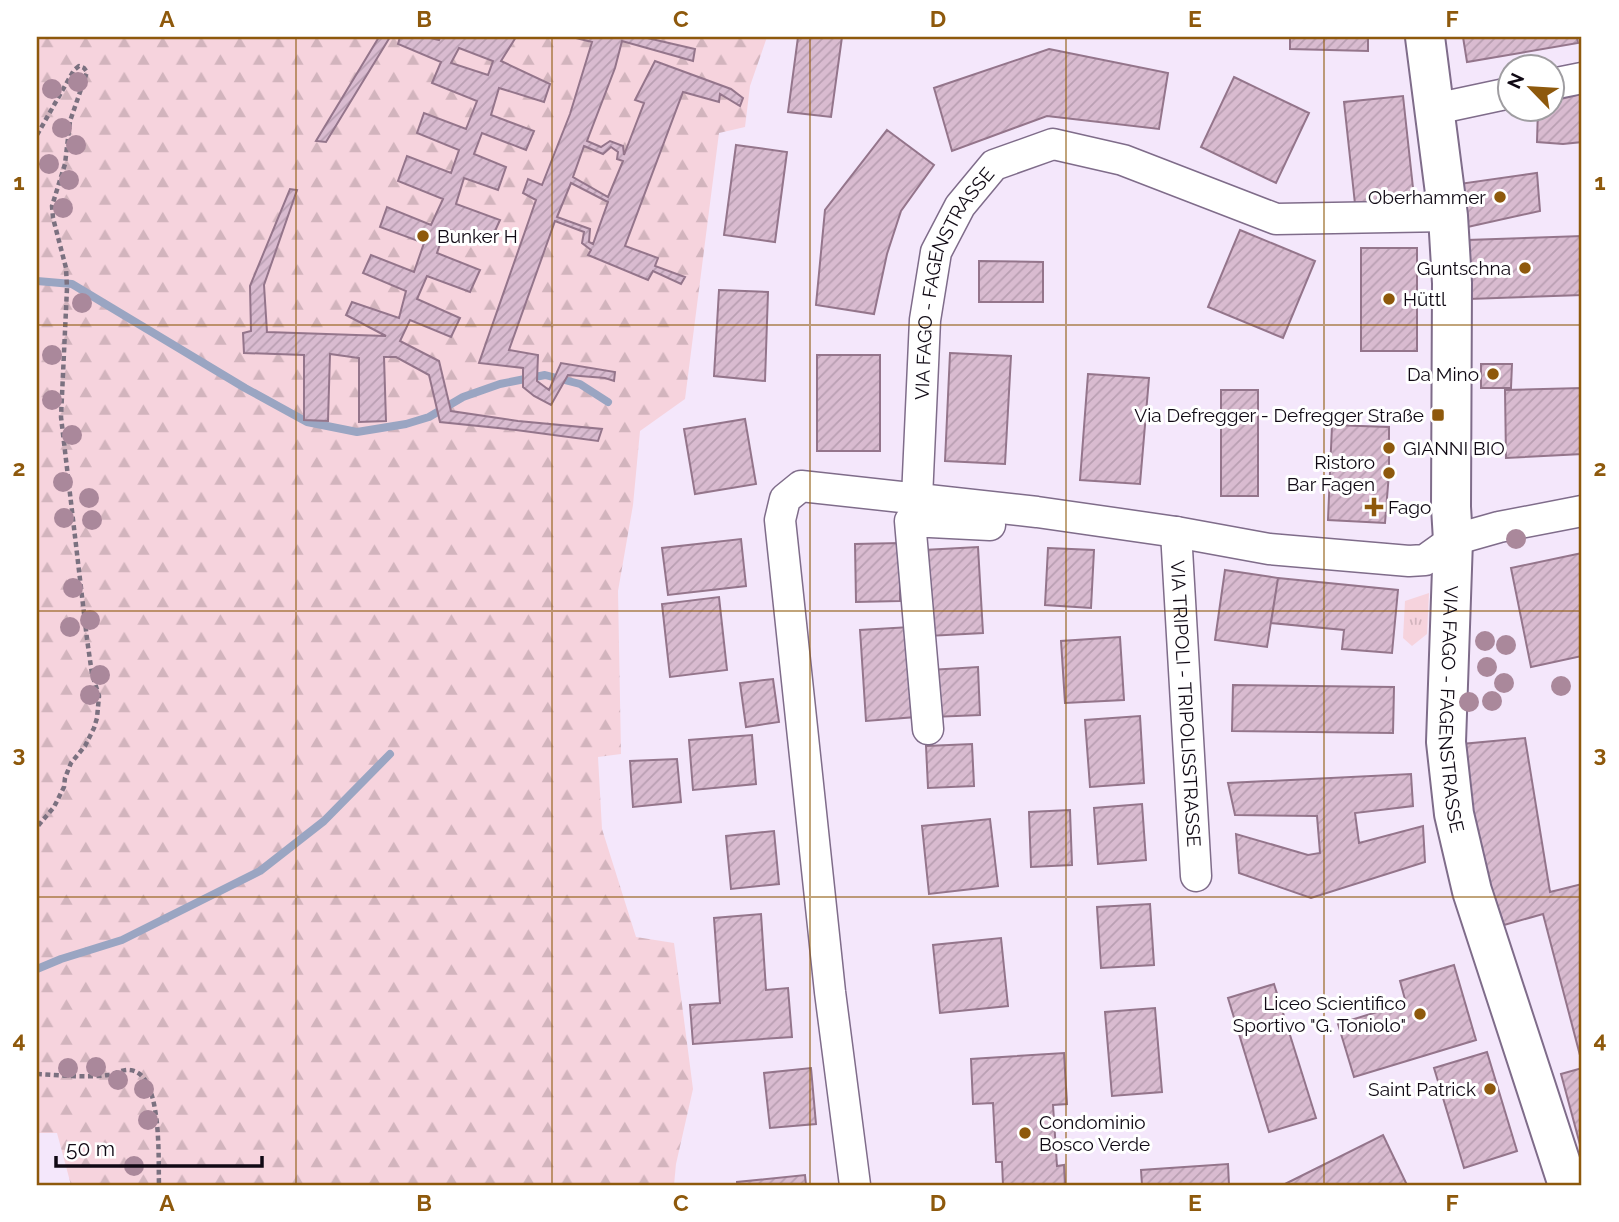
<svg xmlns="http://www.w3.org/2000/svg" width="1619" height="1222" font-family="Raleway,sans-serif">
<defs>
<pattern id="grass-tufts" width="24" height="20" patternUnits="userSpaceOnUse" patternTransform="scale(1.75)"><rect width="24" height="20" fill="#f6d3dd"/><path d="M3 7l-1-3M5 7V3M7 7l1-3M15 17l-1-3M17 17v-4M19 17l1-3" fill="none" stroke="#d2b4bd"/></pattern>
<pattern id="forest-firs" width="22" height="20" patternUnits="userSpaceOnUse" patternTransform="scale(1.75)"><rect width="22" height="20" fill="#f6d3dd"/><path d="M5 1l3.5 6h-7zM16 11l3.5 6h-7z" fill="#d2b4bd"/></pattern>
<pattern id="building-hatch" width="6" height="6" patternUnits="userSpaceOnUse" patternTransform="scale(1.75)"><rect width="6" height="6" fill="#d9bbd0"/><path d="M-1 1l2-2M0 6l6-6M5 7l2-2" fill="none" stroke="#b99fb2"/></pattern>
</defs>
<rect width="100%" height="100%" fill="#f4e7fb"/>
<path fill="url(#grass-tufts)" d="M1429 593 1427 634 1412 646 1403 638 1405 601Z"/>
<path fill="url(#forest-firs)" d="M37 37H767L750 86 745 127 719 133 685 399 640 431 633 505 618 591 621 754 598 757 602 829 636 937 674 943 693 1089 676 1164 674 1185H71L57 1133H37Z"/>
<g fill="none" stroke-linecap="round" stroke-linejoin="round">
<path stroke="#9aa5c2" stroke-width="8" d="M37 281 72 284 245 388 307 422 357 432 406 424 429 417 463 397 500 384 545 375 580 384 608 402
M37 969 61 959 122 940 260 871 324 821 390 754"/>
</g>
<path fill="url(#building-hatch)" stroke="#94758b" stroke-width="2" fill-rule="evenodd" d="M379 37H390L326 142 316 141Z
M400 37H426L439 40 440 37H516L501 61 550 84 544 102 499 88 491 115 534 131 526 150 482 133 474 154 506 167 498 190 464 178 456 204 500 220 490 242 445 229 437 253 480 270 470 292 427 276 417 299 460 318 451 337 410 320 400 341 439 361 451 411 518 421 602 429 598 441 516 430 440 422 429 375 396 357H384L386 421 359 422V358L330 354 328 421 304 420V355L244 353 243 333 251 331 250 286 290 189 297 190 264 285 267 332 386 336 346 315 352 302 399 318 406 291 363 273 371 255 414 272 424 243 380 227 387 207 431 225 443 199 398 181 407 156 451 173 459 150 417 133 424 113 466 129 477 101 432 83 441 62 398 44ZM459 48 493 61 488 75 451 63Z
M572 37H643L695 49 693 61 622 41 615 68 587 141 601 147 610 141 623 146 624 155 644 103 635 100 655 61 731 89 743 98 740 106 720 94 719 102 683 92 625 246 658 258 655 266 685 277 681 284 653 271 648 280 588 255 591 250 582 243 584 232 555 221 509 350 538 355 537 381 549 390 561 363 615 372 614 381 605 378 568 375 551 405 534 396 523 387V368L479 363 536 200 523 193 528 179 542 185 570 114 592 42ZM584 146 603 154 611 147 618 152 617 159 623 161 608 197 573 177ZM571 183 608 202 593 244 589 242 590 229 557 217Z
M798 37H842L831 117 788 112Z
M1290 37H1368V51L1290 49Z
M1463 37H1577L1578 43 1467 62Z
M1049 49 1168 73 1159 129 1047 116 952 151 934 88Z
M1234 77 1309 113 1276 183 1201 147Z
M1582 94V142L1563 144 1537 142 1538 108H1552V101Z
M1403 96 1414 197 1355 204 1344 102Z
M887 130 934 165 901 211 887 254 874 314 816 305 825 210Z
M736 145 787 152 775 242 724 235Z
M1537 173 1540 211 1463 228 1459 184Z
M1240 230 1315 261 1283 338 1208 307Z
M1582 236V295L1469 299 1467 240Z
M1361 248H1417V351H1361Z
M979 261 1043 262V302H979Z
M719 290 768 292 765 381 714 376Z
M950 353 1011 356 1005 464 945 461Z
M817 355H880V451H817Z
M1481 364H1512L1511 388H1481Z
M1088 374 1149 378 1140 484 1080 480Z
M1582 388V454L1506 458 1505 390Z
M1221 390H1258V496H1221Z
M745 419 756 484 695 494 684 429Z
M1332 425 1389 427V473L1385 523 1328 520Z
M741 539 746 586 668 595 662 548Z
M900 543V601L856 602 855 544Z
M978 547 983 633 928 636 924 550Z
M1048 548 1094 550 1091 608 1045 605Z
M1582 553V656L1531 667 1511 568Z
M1225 570 1278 578 1267 647 1215 640Z
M1278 578 1398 590 1392 653 1342 649 1344 630 1271 623Z
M719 597 727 670 670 677 662 604Z
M910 627 916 717 866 721 860 630Z
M1120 637 1124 700 1065 703 1061 641Z
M978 667 980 715 932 717 930 670Z
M773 679 779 722 746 727 740 683Z
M1233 685 1394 687 1393 733 1232 731Z
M1140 716 1144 783 1090 787 1085 720Z
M752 735 756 784 693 790 689 740Z
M1525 738 1550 892 1582 884V1063L1543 914 1504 925 1487 875 1471 812 1462 744Z
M972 744 974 786 928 788 926 746Z
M677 759 681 802 633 807 630 761Z
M1411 774 1413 806 1355 813 1359 843 1423 826 1425 862 1311 898 1239 873 1236 834 1308 855 1320 853 1317 816 1235 815 1228 783Z
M1142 804 1146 860 1098 864 1094 808Z
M1070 810 1072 865 1031 867 1029 812Z
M990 819 998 886 929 894 922 826Z
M774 831 779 884 731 889 726 836Z
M1150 904 1154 965 1101 968 1097 907Z
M761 914 766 990 788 988 792 1037 693 1044 690 1005 720 1003 714 918Z
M1001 938 1008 1006 940 1013 933 945Z
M1454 965 1476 1040 1354 1077 1338 1024 1406 1003 1400 981Z
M1274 984 1316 1118 1269 1132 1228 998Z
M1155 1008 1162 1092 1112 1096 1105 1012Z
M1487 1052 1517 1151 1464 1168 1434 1068Z
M1064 1053 1067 1104 1053 1105 1057 1166 1064 1165 1065 1185H1003L1002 1162H996L993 1103 973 1104 971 1059Z
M811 1068 816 1124 770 1128 764 1073Z
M1582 1068V1152L1561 1074Z
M1383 1135 1407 1185H1283Z
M1228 1164 1229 1185H1142L1141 1170Z
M805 1175 806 1185H737V1182Z"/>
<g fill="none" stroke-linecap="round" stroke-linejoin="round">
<defs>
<g id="minor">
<path d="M1552 84 1582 78"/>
<path d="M1435 109 1510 93"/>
<path id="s1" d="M917 498 925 320 936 252 960 206 994 165 1053 144 1123 160 1276 219 1448 216"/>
<path id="s2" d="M1176 532 1196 876"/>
<path d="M928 729 910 521 990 525"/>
<path d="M855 1185 830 992 780 520 785 499 801 486 1037 512 1176 532 1269 549 1409 561 1425 560 1453 540 1499 527 1582 511"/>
</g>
<g id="tertiary">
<path id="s3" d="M1425 37 1448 216 1452 283 1451 507 1453 540 1446 742 1454 814 1472 891 1568 1185"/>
</g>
</defs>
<use href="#minor" stroke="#7f6c8a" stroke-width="33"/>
<use href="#tertiary" stroke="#7f6c8a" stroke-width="42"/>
<path stroke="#7b7180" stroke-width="4.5" stroke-dasharray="5 3.5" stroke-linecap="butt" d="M37 135 74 70 79 66 84 68 87 72 70 121 65 164 52 206 53 218 66 268 67 288 61 417 87 639 92 674 99 696 97 718 94 728 85 746 71 763 65 778 64 787 54 807 37 827
M37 1074C60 1075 85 1078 108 1075 115 1074 123 1069 130 1070 163 1073 158 1161 159 1185"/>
<use href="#minor" stroke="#fff" stroke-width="30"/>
<use href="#tertiary" stroke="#fff" stroke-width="38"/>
</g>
<g fill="#aa889b">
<circle cx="78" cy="82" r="10"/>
<circle cx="52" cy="89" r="10"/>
<circle cx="62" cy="128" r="10"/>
<circle cx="76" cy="145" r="10"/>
<circle cx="49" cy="164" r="10"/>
<circle cx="69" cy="180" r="10"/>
<circle cx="63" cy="208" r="10"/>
<circle cx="82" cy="303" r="10"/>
<circle cx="52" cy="355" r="10"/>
<circle cx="52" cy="400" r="10"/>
<circle cx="72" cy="435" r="10"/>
<circle cx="63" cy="482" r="10"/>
<circle cx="89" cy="498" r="10"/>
<circle cx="64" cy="518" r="10"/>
<circle cx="92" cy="520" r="10"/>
<circle cx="1516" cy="539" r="10"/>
<circle cx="73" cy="588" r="10"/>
<circle cx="90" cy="620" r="10"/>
<circle cx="70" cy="627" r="10"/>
<circle cx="1485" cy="641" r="10"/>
<circle cx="1506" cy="645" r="10"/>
<circle cx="1487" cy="667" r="10"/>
<circle cx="100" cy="675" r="10"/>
<circle cx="1504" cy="683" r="10"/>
<circle cx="1561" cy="686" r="10"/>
<circle cx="90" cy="695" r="10"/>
<circle cx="1492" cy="701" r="10"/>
<circle cx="1469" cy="702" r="10"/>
<circle cx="96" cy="1067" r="10"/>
<circle cx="68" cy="1068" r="10"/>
<circle cx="118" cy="1080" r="10"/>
<circle cx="144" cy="1089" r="10"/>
<circle cx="148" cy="1120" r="10"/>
<circle cx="134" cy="1166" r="10"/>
</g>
<path fill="none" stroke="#8e590c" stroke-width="2" stroke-opacity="0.55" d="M296 37V1185M552 37V1185M810 37V1185M1066 37V1185M1324 37V1185M37 325H1582M37 611H1582M37 897H1582"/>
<g fill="#8e590c" stroke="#fff" stroke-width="2.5">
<circle cx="1500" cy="197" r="7"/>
<circle cx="423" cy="236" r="7"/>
<circle cx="1525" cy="268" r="7"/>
<circle cx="1389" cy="299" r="7"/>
<circle cx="1493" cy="374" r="7"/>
<rect x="1431" y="408" width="14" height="14" rx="3.5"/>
<circle cx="1389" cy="448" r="7"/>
<circle cx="1389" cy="473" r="7"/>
<path d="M1370.5 496.5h7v7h7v7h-7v7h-7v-7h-7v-7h7z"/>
<circle cx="1420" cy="1014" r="7"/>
<circle cx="1490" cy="1089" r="7"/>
<circle cx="1025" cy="1133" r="7"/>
</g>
<g text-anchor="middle" stroke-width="6" stroke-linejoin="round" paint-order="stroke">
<g font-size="19" fill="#100914" stroke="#fff" text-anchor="end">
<text x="1486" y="204">Oberhammer</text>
<text x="437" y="243" text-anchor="start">Bunker H</text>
<text x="1511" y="275">Guntschna</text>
<text x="1403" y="306" text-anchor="start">Hüttl</text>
<text x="1479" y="381">Da Mino</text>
<text x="1424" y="422">Via Defregger - Defregger Straße</text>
<text x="1403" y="455" text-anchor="start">GIANNI BIO</text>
<text x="1375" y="469">Ristoro<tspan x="1375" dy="22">Bar Fagen</tspan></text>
<text x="1388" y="514" text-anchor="start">Fago</text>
<text x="1406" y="1010">Liceo Scientifico<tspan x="1406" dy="22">Sportivo "G. Toniolo"</tspan></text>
<text x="1476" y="1096">Saint Patrick</text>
<text x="1039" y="1129" text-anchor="start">Condominio<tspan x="1039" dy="22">Bosco Verde</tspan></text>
</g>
<g font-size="19" fill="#100914" stroke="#fff">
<text dy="7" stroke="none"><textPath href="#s1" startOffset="222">VIA FAGO - FAGENSTRASSE</textPath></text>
<text dy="7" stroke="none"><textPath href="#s2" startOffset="172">VIA TRIPOLI - TRIPOLISSTRASSE</textPath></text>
<text dy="7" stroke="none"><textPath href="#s3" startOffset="674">VIA FAGO - FAGENSTRASSE</textPath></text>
</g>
</g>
<rect width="1619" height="1222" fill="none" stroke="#ffffff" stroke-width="77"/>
<g transform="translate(1531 88) rotate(295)"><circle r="33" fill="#ffffff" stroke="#9f9da1" stroke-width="2"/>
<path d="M0-5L12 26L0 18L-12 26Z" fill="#8e590c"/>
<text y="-10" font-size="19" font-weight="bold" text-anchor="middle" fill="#100914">N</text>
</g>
<path d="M56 1156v10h206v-10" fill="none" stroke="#100914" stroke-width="3.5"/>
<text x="66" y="1156" font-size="21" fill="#100914" stroke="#ffffff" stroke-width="5" paint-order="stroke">50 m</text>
<rect x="38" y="38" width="1542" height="1146" fill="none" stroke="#8e590c" stroke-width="2.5"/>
<g font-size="23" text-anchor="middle" font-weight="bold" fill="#8e590c">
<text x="167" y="27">A</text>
<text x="424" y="27">B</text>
<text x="681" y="27">C</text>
<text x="938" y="27">D</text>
<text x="1195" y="27">E</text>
<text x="1452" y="27">F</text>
<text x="19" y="190">1</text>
<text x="1600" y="190">1</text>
<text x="19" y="476">2</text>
<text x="1600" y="476">2</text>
<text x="19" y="762">3</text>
<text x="1600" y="762">3</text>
<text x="19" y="1048">4</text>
<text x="1600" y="1048">4</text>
<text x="167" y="1211">A</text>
<text x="424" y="1211">B</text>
<text x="681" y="1211">C</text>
<text x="938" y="1211">D</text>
<text x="1195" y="1211">E</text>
<text x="1452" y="1211">F</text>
</g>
</svg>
